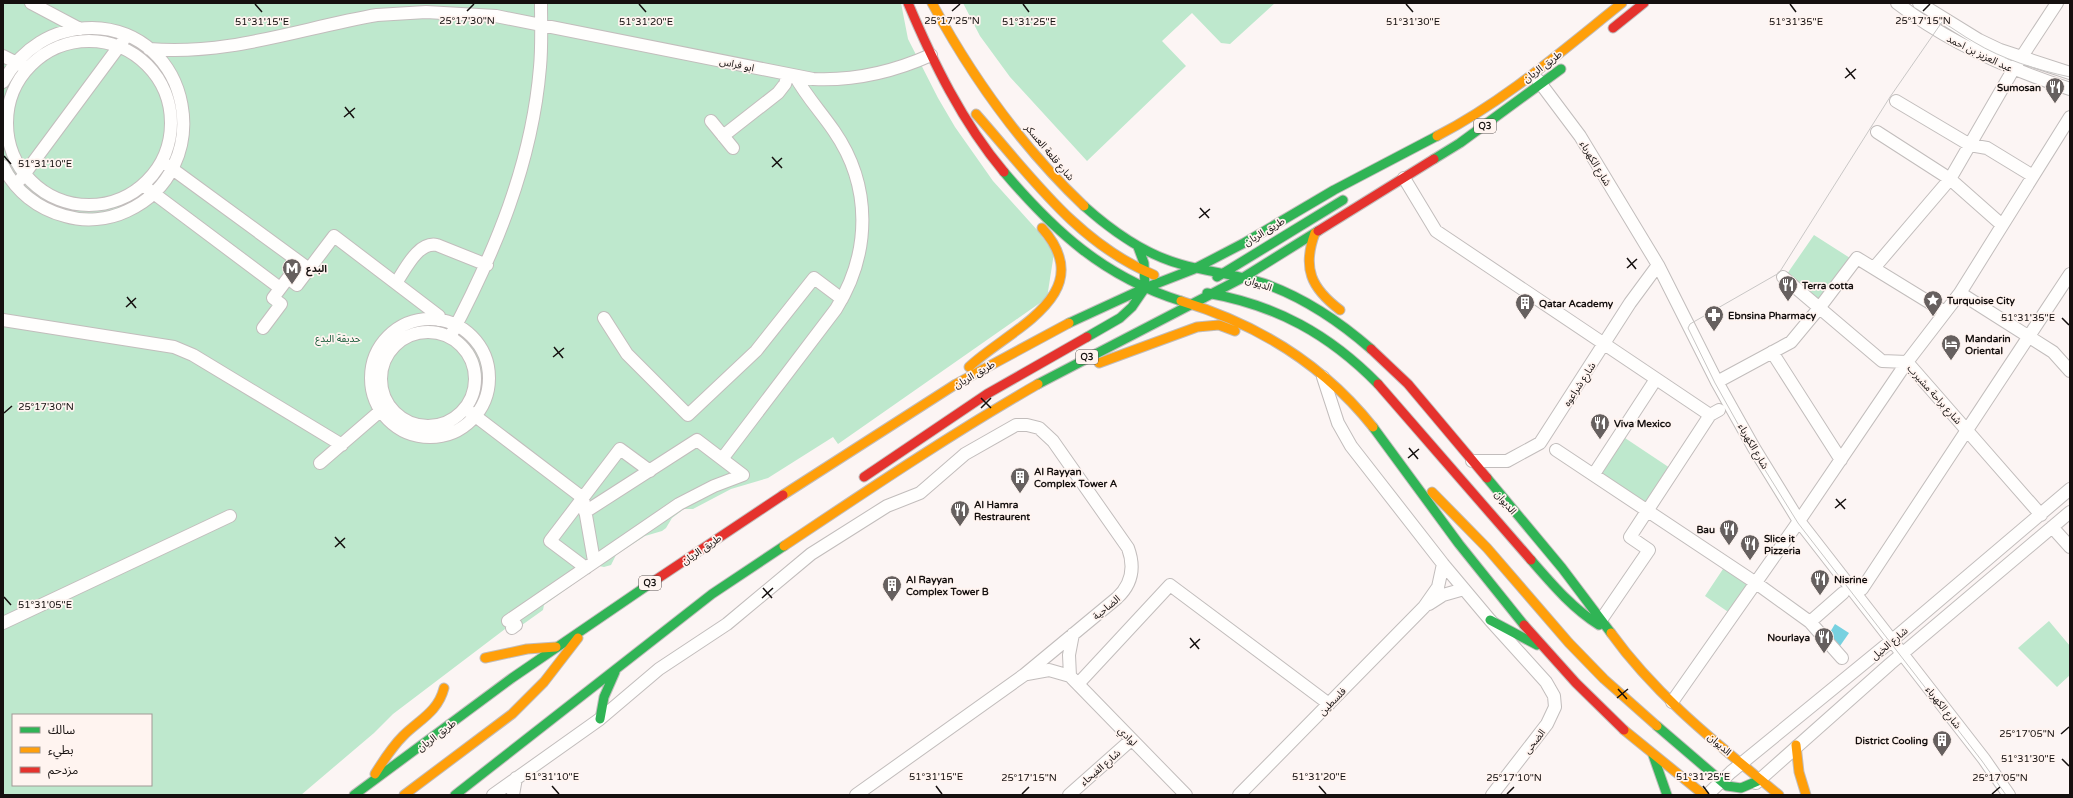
<svg xmlns="http://www.w3.org/2000/svg" width="2073" height="798" font-family="'Varela Round','Noto Sans Arabic',sans-serif">
<rect width="100%" height="100%" fill="#fcf5f4"/>
<path fill="#bee8cd" fill-rule="evenodd" d="M3 3H901L908 39 938 98 955 127 993 181 1038 231 1054 253 1047 298 838 444 833 437 768 478 731 489 693 509H684L672 518 666 528 662 531 645 536 616 555 611 565 604 567 599 566 544 605 543 610 515 630 509 626 393 714 374 733 301 795H3ZM13 715H151V785H13Z
M963 3H1275L1230 44 1221 43 1192 13 1162 41 1186 66 1087 161 1010 77 980 36Z
M1814 235 1850 258 1819 301 1787 274Z
M1619 434 1673 470 1648 510 1594 474Z
M1727 563 1756 583 1734 616 1705 596Z
M2049 621 2070 646V675L2057 687 2018 648Z"/>
<path fill="#77d1e0" d="M1835 624 1849 633 1840 646 1827 637Z"/>
<g fill="none" stroke-linecap="round" stroke-linejoin="round">
<defs>
<path id="street" d="M31 3 80 29
M1897 3C1949 43 2008 69 2070 89
M1919 3 1979 40 2000 50 2070 73
M7 123a82 82 0 1 1 164 0a82 82 0 1 1-164 0Z
M149 49C228 56 301 28 377 15L426 12 496 16 813 79C855 81 893 72 931 55
M3 56 23 66
M1538 80 1580 136 1658 265 1717 382 1754 448 1799 521 1984 759 2009 795
M3 82C21 49 53 28 92 28 193 30 218 169 127 211 108 220 85 222 65 216 38 209 15 191 3 166
M1896 101 1970 145 1987 148 2033 176
M711 121 733 148
M1877 132 1950 179 2002 225
M723 136 778 93 785 84 788 75
M167 165 309 269
M1404 178 1436 231 1710 415
M20 180 123 41
M148 189 280 288
M1874 268 1950 179 2013 70 2057 3
M1783 277 1882 361 1907 362
M396 283C405 270 418 241 437 245L487 265
M1960 293 2053 352 2070 371
M604 318 627 354 688 415 756 351 814 278 842 299
M371 378a59 59 0 1 1 118 0a59 59 0 1 1-118 0Z
M3 320 174 347 193 355 342 445
M263 328 281 304 273 298 288 278 297 285 334 236 439 316 438 320
M381 379a47 47 0 1 1 94 0a47 47 0 1 1-94 0Z
M450 337C495 252 532 164 540 67 542 46 541 24 541 3
M1772 352 1841 460
M1907 362 2041 515
M1323 377 1338 423 1351 446 1443 564 1490 620 1546 682 1554 696 1555 707 1547 724 1492 795
M1717 382 1791 342 1820 307 1857 258 1945 312
M470 412 583 498 594 561
M1556 450 1756 583 1810 622 1842 658
M722 459 836 309C871 253 872 186 834 131 821 112 806 96 795 76
M1472 461H1507L1540 443 1630 303 1658 265
M320 463 386 406
M1594 474 1656 379
M2052 527 2070 547
M586 568 550 541 620 449 650 471
M1862 589 2070 274
M1429 604 1443 595 1464 589
M1601 620 1649 550 1630 537 1710 415 1719 410
M1810 622 1843 593
M3 623 230 516
M512 628 516 625 508 621 679 504 714 486 743 475 697 440 585 512
M1027 674 1049 670 1070 676 1186 795
M1070 676 1069 655 1073 634
M1078 684 1170 585 1329 704
M1672 702 1799 521 1907 362 1960 293 2070 117
M1756 783 1890 664 2070 512
M493 795 600 719 659 669 727 624 811 554 887 506 920 493 965 454 1016 425H1027L1039 428 1053 441 1128 548C1135 567 1132 584 1117 598L1024 675 856 795
M513 795 516 778
M1069 795 1131 740
M1239 795 1424 607 1438 587 1443 564
M1707 795 1731 772 1890 642 2070 489"/>
<path id="fast" d="M1434 159 1460 143 1561 69
M1004 172C1054 231 1104 277 1181 301
M1084 206C1112 231 1144 254 1180 264 1207 272 1235 274 1263 283 1303 297 1339 321 1371 349
M1217 277 1343 200
M1207 293C1276 305 1329 334 1378 384
M1069 323 1145 288 1194 269 1244 243 1334 190 1437 136
M1087 337 1120 318 1132 307 1145 288 1144 263 1138 247
M1038 384 1244 277 1318 231
M1373 427 1459 544 1524 625
M1487 478 1562 568 1611 633
M1531 560C1552 584 1572 608 1599 625
M1490 620 1537 645
M600 719 604 697 615 672
M1657 726 1727 786 1741 788 1760 780
M1653 755 1667 795
M354 795 512 678 651 583
M455 795 712 594 784 546"/>
<path id="slow" d="M932 3C972 77 1023 148 1084 206
M976 114C1030 175 1077 243 1154 275
M1437 136C1505 101 1563 50 1622 3
M1315 233C1302 268 1311 288 1340 310
M1181 301C1257 324 1323 364 1373 427
M1099 363 1197 327 1219 325 1235 331
M969 367C1009 329 1101 295 1042 228
M1432 492 1487 548 1569 643 1604 679 1657 726
M783 495 956 384 1069 323
M784 546C868 490 951 434 1038 384
M1611 633C1657 697 1719 745 1779 795
M485 658 527 649 556 647
M1624 730 1704 795
M1796 745 1799 772 1806 795
M375 774C383 761 392 747 403 736 419 720 438 712 444 688
M404 795 512 714 544 682 578 638"/>
<path id="jam" d="M908 3C933 62 962 122 1004 172
M1613 28 1644 3
M1318 231 1434 159
M1371 349 1408 384 1487 478
M1378 384 1531 560
M864 477 987 394 1087 337
M651 583 783 495
M1524 625 1576 683 1624 730"/>
</defs>
<use href="#street" stroke="#c2bdbc" stroke-width="14"/>
<use href="#fast" stroke="#c2bdbc" stroke-width="11"/>
<use href="#slow" stroke="#c2bdbc" stroke-width="11"/>
<use href="#jam" stroke="#c2bdbc" stroke-width="11"/>
<use href="#street" stroke="#fffefd" stroke-width="12"/>
<use href="#fast" stroke="#30b455" stroke-width="9"/>
<use href="#slow" stroke="#ff9f0a" stroke-width="9"/>
<use href="#jam" stroke="#e5322d" stroke-width="9"/>
<path stroke="#c9c7c6" stroke-width="1" d="M2006 795 1982 761 1798 523 1752 449 1715 383 1688 328 1690 324 1779 273 1890 97 1942 22C1953 28 1963 36 1974 42 2002 59 2037 70 2070 77"/>
</g>
<path fill="none" stroke="#15100f" stroke-width="1.5" d="M255 4 262 12M639 4 646 12M1023 4 1029 12M1406 4 1413 12M1790 4 1796 12M467 11 474 4M952 11 960 4M1923 11 1930 4M1846 68 1855 79M1845 78 1856 69M345 107 354 118M344 117 355 108M4 156 11 164M772 157 782 168M772 167 782 158M1200 208 1209 218M1199 218 1210 209M1627 258 1636 269M1627 268 1637 259M127 297 136 308M126 307 136 298M2062 318 2069 325M554 347 563 358M553 357 564 348M981 398 991 408M981 408 991 398M4 413 12 406M1409 448 1418 459M1408 458 1419 449M1836 499 1845 509M1835 508 1846 499M335 537 345 548M335 547 345 538M763 588 772 598M4 597 11 605M762 598 773 588M1190 638 1199 649M1190 648 1200 639M1618 689 1627 699M1617 698 1628 689M2061 734 2069 727M2062 759 2069 766M552 786 559 794M936 786 942 794M1319 786 1326 794M1703 786 1709 794M1022 794 1029 787M1507 794 1514 787M1992 794 2000 787"/>
<defs>
<symbol id="restaurant-pin" viewBox="-11 -11 22 30"><path d="M0 17L-7.5 6A9.5 9.5 0 1 1 7.5 6Z" fill="#66605f" stroke="#fff4f0"/><path d="M-5-6h1v4h1v-4h1v4h1v-4h1v5L-1.5 .5V6h-2V.5L-5-1ZM5-6V6H3V1.5H1.5Q1.5-4 5-6Z" fill="#fff"/></symbol>
<symbol id="metro-pin" viewBox="-11 -11 22 30"><path d="M0 17L-7.5 6A9.5 9.5 0 1 1 7.5 6Z" fill="#66605f" stroke="#fff4f0"/><path d="M-5.5 5V-5H-3L0 0L3-5H5.5V5H3V-.5L0 4L-3-.5V5Z" fill="#fff"/></symbol>
<symbol id="sight-pin" viewBox="-11 -11 22 30"><path d="M0 17L-7.5 6A9.5 9.5 0 1 1 7.5 6Z" fill="#66605f" stroke="#fff4f0"/><path d="M0-6L1.8-2.2L6-1.7L2.9 1.2L3.7 5.4L0 3.3L-3.7 5.4L-2.9 1.2L-6-1.7L-1.8-2.2Z" fill="#fff"/></symbol>
<symbol id="building-pin" viewBox="-11 -11 22 30"><path d="M0 17L-7.5 6A9.5 9.5 0 1 1 7.5 6Z" fill="#66605f" stroke="#fff4f0"/><path d="M-4-6H4V6H1V3H-1V6H-4ZM-2.5-4.3h1.7v1.8h-1.7ZM.8-4.3h1.7v1.8H.8ZM-2.5-1h1.7V.8h-1.7ZM.8-1h1.7V.8H.8Z" fill="#fff"/></symbol>
<symbol id="pharmacy-pin" viewBox="-11 -11 22 30"><path d="M0 17L-7.5 6A9.5 9.5 0 1 1 7.5 6Z" fill="#66605f" stroke="#fff4f0"/><path d="M-2-6h4v4h4v4h-4v4h-4v-4h-4v-4h4Z" fill="#fff"/></symbol>
<symbol id="hotel-pin" viewBox="-11 -11 22 30"><path d="M0 17L-7.5 6A9.5 9.5 0 1 1 7.5 6Z" fill="#66605f" stroke="#fff4f0"/><path d="M-6-4.5h1.5V1H6V5H4.5V3h-9V5H-6ZM-4 0a1.8 1.8 0 1 1 3.6 0ZM.5 0V-2.5h3Q6-2.5 6 0Z" fill="#fff"/></symbol>
</defs>
<g fill-rule="evenodd">
<use href="#restaurant-pin" x="2044" y="76" width="22" height="30"/>
<use href="#metro-pin" x="281" y="257" width="22" height="30"/>
<use href="#restaurant-pin" x="1777" y="274" width="22" height="30"/>
<use href="#sight-pin" x="1922" y="289" width="22" height="30"/>
<use href="#building-pin" x="1514" y="292" width="22" height="30"/>
<use href="#pharmacy-pin" x="1703" y="304" width="22" height="30"/>
<use href="#hotel-pin" x="1940" y="333" width="22" height="30"/>
<use href="#restaurant-pin" x="1589" y="412" width="22" height="30"/>
<use href="#building-pin" x="1009" y="466" width="22" height="30"/>
<use href="#restaurant-pin" x="949" y="499" width="22" height="30"/>
<use href="#restaurant-pin" x="1718" y="518" width="22" height="30"/>
<use href="#restaurant-pin" x="1739" y="533" width="22" height="30"/>
<use href="#restaurant-pin" x="1809" y="568" width="22" height="30"/>
<use href="#building-pin" x="881" y="574" width="22" height="30"/>
<use href="#restaurant-pin" x="1813" y="626" width="22" height="30"/>
<use href="#building-pin" x="1931" y="729" width="22" height="30"/>
</g>
<g text-anchor="middle" stroke-width="3.5" stroke-linejoin="round" paint-order="stroke">
<g fill="#fff4f0" stroke="#5b5452" stroke-width="1">
<rect x="1474" y="119" width="22" height="14" rx="3"/>
<rect x="1076" y="350" width="22" height="14" rx="3"/>
<rect x="639" y="576" width="22" height="14" rx="3"/>
</g>
<g font-size="9" font-weight="bold" fill="#15100f">
<text x="1485" y="129">Q3</text>
<text x="1087" y="360">Q3</text>
<text x="650" y="586">Q3</text>
</g>
<g font-size="10" fill="#15100f" stroke="#fff4f0">
<text transform="translate(1980 53) rotate(26)" y="4">عبد العزيز بن احمد</text>
<text transform="translate(737 64) rotate(12)" y="4">ابو فراس</text>
<text transform="translate(1542 66) rotate(-37)" y="4">طريق الريان</text>
<text transform="translate(1050 152) rotate(50)" y="4">شارع قلعة العسكر</text>
<text transform="translate(1596 163) rotate(59)" y="4">شارع الكهرباء</text>
<text transform="translate(1264 231) rotate(-31)" y="4">طريق الريان</text>
<text transform="translate(1259 283) rotate(19)" y="4">الديوان</text>
<text transform="translate(974 374) rotate(-30)" y="4">طريق الريان</text>
<text transform="translate(1579 384) rotate(-57)" y="4">شارع شراعوه</text>
<text transform="translate(1935 394) rotate(48)" y="4">شارع براحة مشيرب</text>
<text transform="translate(1754 446) rotate(60)" y="4">شارع الكهرباء</text>
<text transform="translate(1506 502) rotate(50)" y="4">الديوان</text>
<text transform="translate(701 549) rotate(-34)" y="4">طريق الريان</text>
<text transform="translate(1106 607) rotate(-40)" y="4">الضاحية</text>
<text transform="translate(1889 643) rotate(-40)" y="4">شارع الخيل</text>
<text transform="translate(1332 701) rotate(-46)" y="4">فلسطين</text>
<text transform="translate(1944 707) rotate(52)" y="4">شارع الكهرباء</text>
<text transform="translate(436 735) rotate(-37)" y="4">طريق الريان</text>
<text transform="translate(1128 736) rotate(46)" y="4">لوادي</text>
<text transform="translate(1534 741) rotate(-52)" y="4">الضحى</text>
<text transform="translate(1720 744) rotate(41)" y="4">الديوان</text>
<text transform="translate(1100 767) rotate(-41)" y="4">شارع الفيحاء</text>
</g>
<g font-size="10" font-weight="bold" fill="#15100f" stroke="#fff4f0" text-anchor="start">
<text x="2041" y="91" text-anchor="end">Sumosan</text>
<text x="306" y="272">البدع</text>
<text x="1802" y="289">Terra cotta</text>
<text x="1947" y="304">Turquoise City</text>
<text x="1539" y="307">Qatar Academy</text>
<text x="1728" y="319">Ebnsina Pharmacy</text>
<text x="1965" y="342">Mandarin<tspan x="1965" dy="12">Oriental</tspan></text>
<text x="1614" y="427">Viva Mexico</text>
<text x="1034" y="475">Al Rayyan<tspan x="1034" dy="12">Complex Tower A</tspan></text>
<text x="974" y="508">Al Hamra<tspan x="974" dy="12">Restraurent</tspan></text>
<text x="1715" y="533" text-anchor="end">Bau</text>
<text x="1764" y="542">Slice it<tspan x="1764" dy="12">Pizzeria</tspan></text>
<text x="906" y="583">Al Rayyan<tspan x="906" dy="12">Complex Tower B</tspan></text>
<text x="1834" y="583">Nisrine</text>
<text x="1810" y="641" text-anchor="end">Nourlaya</text>
<text x="1928" y="744" text-anchor="end">District Cooling</text>
</g>
<g font-size="10" fill="#155837" stroke="#fff4f0">
<text x="338" y="342">حديقة البدع</text>
</g>
</g>
<g font-size="10" text-anchor="middle" fill="#15100f" stroke="#fff4f0" stroke-width="3.5" stroke-linejoin="round" paint-order="stroke">
<text x="467" y="24">25°17'30"N</text>
<text x="952" y="24">25°17'25"N</text>
<text x="1923" y="24">25°17'15"N</text>
<text x="262" y="25">51°31'15"E</text>
<text x="646" y="25">51°31'20"E</text>
<text x="1029" y="25">51°31'25"E</text>
<text x="1413" y="25">51°31'30"E</text>
<text x="1796" y="25">51°31'35"E</text>
<text x="45" y="167">51°31'10"E</text>
<text x="2028" y="321">51°31'35"E</text>
<text x="46" y="410">25°17'30"N</text>
<text x="45" y="608">51°31'05"E</text>
<text x="2027" y="737">25°17'05"N</text>
<text x="2028" y="762">51°31'30"E</text>
<text x="552" y="780">51°31'10"E</text>
<text x="936" y="780">51°31'15"E</text>
<text x="1319" y="780">51°31'20"E</text>
<text x="1703" y="780">51°31'25"E</text>
<text x="1029" y="781">25°17'15"N</text>
<text x="1514" y="781">25°17'10"N</text>
<text x="2000" y="781">25°17'05"N</text>
</g>
<rect width="2073" height="798" fill="none" stroke="#15100f" stroke-width="8"/>
<rect x="12" y="714" width="140" height="72" fill="#fff4f0" stroke="#a19996"/>
<rect x="20" y="727" width="20" height="6" fill="#30b455" stroke="#a19996"/>
<text x="48" y="734" font-size="12" fill="#15100f">سالك</text>
<rect x="20" y="747" width="20" height="6" fill="#ff9f0a" stroke="#a19996"/>
<text x="48" y="754" font-size="12" fill="#15100f">بطيء</text>
<rect x="20" y="767" width="20" height="6" fill="#e5322d" stroke="#a19996"/>
<text x="48" y="774" font-size="12" fill="#15100f">مزدحم</text>
</svg>
